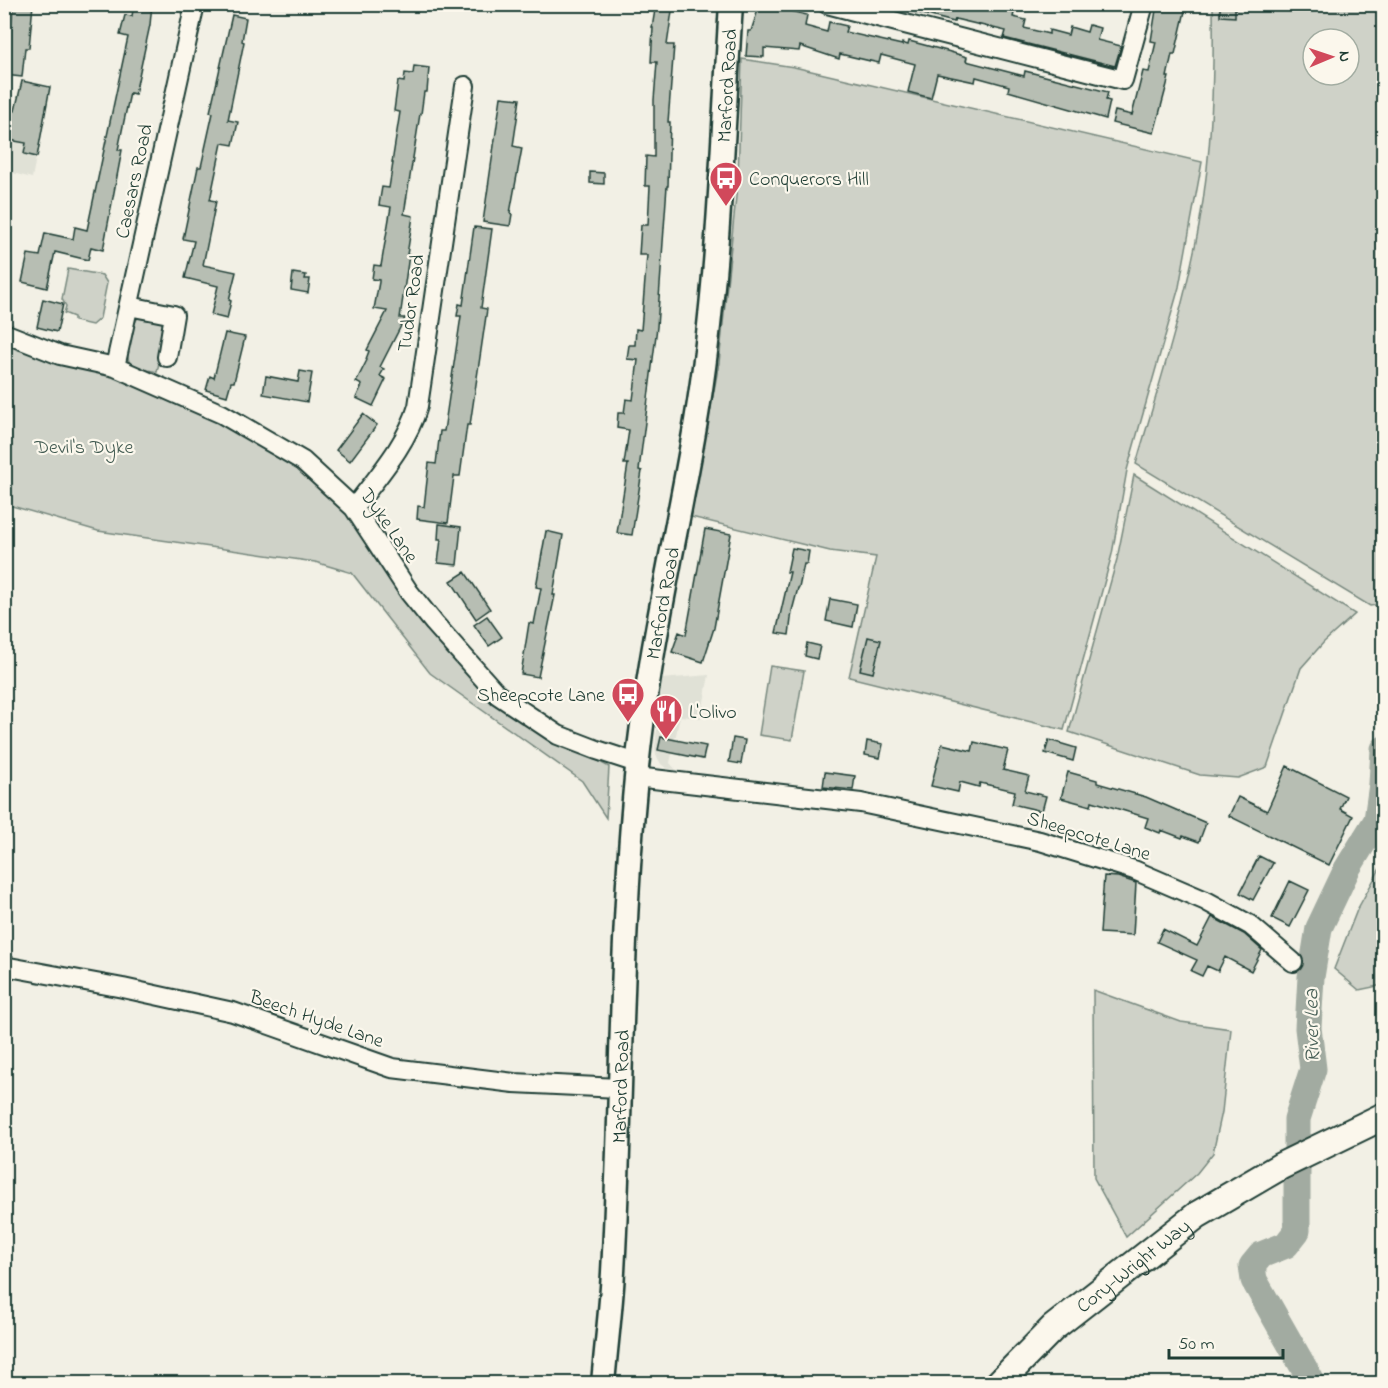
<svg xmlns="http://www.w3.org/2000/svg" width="1388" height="1388" font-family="'Indie Flower',sans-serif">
<rect width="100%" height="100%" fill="#f2f0e5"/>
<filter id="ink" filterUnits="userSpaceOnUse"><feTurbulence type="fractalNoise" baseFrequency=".0167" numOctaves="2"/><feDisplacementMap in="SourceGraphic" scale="12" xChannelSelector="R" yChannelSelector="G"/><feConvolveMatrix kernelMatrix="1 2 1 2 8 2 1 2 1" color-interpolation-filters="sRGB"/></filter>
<g filter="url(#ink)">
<path fill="#e0e1d6" d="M22 81 50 87 32 178 5 171 9 140 5 139V109L15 111Z
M709 675 701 718 680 716 670 763 676 770 666 768 661 764 656 755 655 747 662 679Z"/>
<path fill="#cfd2c8" stroke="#77887e" stroke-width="1.5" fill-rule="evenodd" d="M1213 5H1383V604L1370 606 1136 464C1159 385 1184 307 1199 226 1212 153 1214 79 1213 5ZM1313 39H1349V75H1313Z
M742 59 794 67 1202 162 1179 287 1127 470 1112 554 1064 730 849 677 876 557 830 551 691 517 719 363 738 177Z
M68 269 102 275 107 283 100 318 92 325 74 321V317L64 313 66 306 62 299Z
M138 317 164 318 167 325 157 372C150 370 135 369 130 363 124 355 133 325 138 317Z
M4 340 116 374 228 424 302 469 360 520 501 701 561 740 609 767 606 818 582 781 430 673 352 573 315 562 98 531 5 504Z
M1134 475 1355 614 1324 642 1301 668 1267 767 1238 778 1200 775 1069 732 1117 559Z
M770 666 804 671 792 740 759 735Z
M1383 863V985L1359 990 1334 969 1357 910Z
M1093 990 1181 1022 1231 1029 1222 1112 1213 1153 1197 1173 1126 1237 1094 1178Z"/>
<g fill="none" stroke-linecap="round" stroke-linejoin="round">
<path stroke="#a2aba1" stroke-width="27" d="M1313 1384 1254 1280 1252 1266 1261 1255 1286 1245 1297 1231V1119L1313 1069 1308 1028 1311 977 1319 928 1347 869 1377 820 1382 784 1384 749"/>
</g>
<path fill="#b7beb3" stroke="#1f3d34" stroke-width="1.5" d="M13 4H33L29 48H25L22 77 4 75V46H9Z
M134 4H152L150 25 135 94 130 93 124 121 118 150H122L103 250 91 247 88 260 55 252 47 288 22 282 28 254 40 256 45 233 73 239 75 227 87 230 128 37 120 35 125 15 132 16Z
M656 4H673L667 45H674L668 122H670L668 186H667L657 327 639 470 642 471 632 535 617 533 628 464H624L629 430 617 428 618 413H624L626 399 633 400 638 360 627 359 629 345H635L636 329 641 330 647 255H639L641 225H648L650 186H645L646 156 654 157V100L657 62H651L653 28H652Z
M760 4 807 15 805 26 827 32 829 22 847 26 845 32 902 45V43L908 45 909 41 947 51 967 57 966 61 1024 76 1025 71 1108 92 1106 100 1110 101 1106 119 1008 91 1009 86 976 77 975 82 937 74 931 98 908 92 915 64 881 55 879 63 840 54 839 59 800 46 799 51 764 48V57L746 56 748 31H751Z
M903 4H997L1015 9 1013 17 1026 20 1024 28 1049 34V30L1068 35 1070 27 1087 32 1089 25 1100 28 1097 40 1121 46 1115 66 1004 38 1006 31 955 19 954 22 903 9Z
M1157 4H1185L1184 7H1186L1175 54H1172L1167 77H1169L1154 133 1112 123 1115 111 1132 115 1143 71 1149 72 1156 42 1151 41Z
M1220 4H1235V17L1220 16Z
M232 15 246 18 242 41 244 42 228 120 238 122 233 145 222 143 210 200 216 201 203 265 236 272 229 300 231 301 227 319 211 315 218 286 185 278 194 241 183 239 198 167H201L213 113 210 112Z
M414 66 429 68 427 92H424L421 114H420L404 214 413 216 407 255H409L400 318H405L380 367 384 369 380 376 386 379 373 406 356 398 362 385 356 382 367 360 366 359 369 351 367 350 387 311 374 309 379 282V280L372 279 374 265 381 266 391 207 379 205 382 187 389 188 393 163H392L400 112 394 111 398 81 404 82 405 73 413 74Z
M22 81 50 87 37 157 24 154 26 143 4 139V109L15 111Z
M501 97 520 99 513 146 522 148 510 213 512 214 510 226 483 222Z
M590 172 604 173V184L590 183Z
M474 227 492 229 481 308 487 309 470 425H467L460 476H454L448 523 417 519 418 506 424 507 429 463 436 464 440 431H444L461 316H457L459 304 463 305Z
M293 273 306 275 305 279H310L308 293 291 290Z
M43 299 63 304 57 332 37 327Z
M225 333 245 337 234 382H231L227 396 206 390 210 376 214 378Z
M300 371 312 373 307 402 263 394 266 376 298 382Z
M363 414 377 425 350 461 336 450Z
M439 524 461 527 457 565 438 563 441 539H438Z
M705 529 731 534 714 628 703 662 672 652 679 632 686 635Z
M546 531 563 535 553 595H555L538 677 521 674 529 623 534 624 541 588 536 587Z
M792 548 809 551 807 564H804L799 588H798L792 611 789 635 776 633 790 572H787Z
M465 572 490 609 476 619 451 581Z
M830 599 857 604 853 627 826 621Z
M487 616 502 637 489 646 474 625Z
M868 637 881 640 873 673 860 670Z
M807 643 820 646 817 659 805 656Z
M661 737 706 746 703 759 658 750Z
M733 738 745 740 741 764 729 762Z
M1049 740 1076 748 1073 761 1045 753Z
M867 741 883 744 880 758 865 755Z
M974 742 1008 750 1003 770 1029 776 1025 791 1046 796 1042 811 1012 804 1015 791 980 783 979 787 960 782 958 792 931 786 942 744 972 751Z
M1287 766 1346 796 1340 809 1353 816 1329 865 1229 816 1238 797 1267 811Z
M825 772 855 776 853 790 823 787Z
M1068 772 1097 780V783L1146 797 1206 823 1199 842 1183 836 1182 838 1161 830 1160 833 1145 827 1148 818 1092 801 1091 806 1061 798Z
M1259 856 1273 863 1253 900 1240 893Z
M1104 876 1118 877 1136 883 1133 935 1100 933Z
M1290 881 1309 890 1290 927 1272 918Z
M1212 917 1244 934 1262 950 1251 971 1225 957 1218 971 1207 966 1202 976 1191 971 1197 960 1157 942 1163 929 1197 946Z"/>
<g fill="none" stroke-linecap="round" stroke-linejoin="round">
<defs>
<path id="minor" d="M827 4 1123 80 1144 4
M129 306 174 315 167 357
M4 333 60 355 115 367 222 414 303 461 354 508 409 592 434 623 498 695 558 735 597 750 637 763
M115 367 195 4
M354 508C378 476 407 444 418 406L465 86
M636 777 861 803 1040 841 1134 870 1206 901 1250 925 1293 962
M4 966 123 988 233 1012 392 1068 514 1083 619 1088"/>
<g id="tertiary">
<path id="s1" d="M603 1384C606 1347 611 1309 613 1272 622 1108 620 943 636 778 647 658 676 540 696 421 719 284 722 143 731 4"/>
</g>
<g id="secondary">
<path id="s2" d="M998 1384 1053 1328 1197 1215 1281 1166 1384 1116"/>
</g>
</defs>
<use href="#minor" stroke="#1f3d34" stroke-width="22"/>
<use href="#tertiary" stroke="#1f3d34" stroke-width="27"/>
<use href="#secondary" stroke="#1f3d34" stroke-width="30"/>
<use href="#minor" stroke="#fbf7ec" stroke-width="18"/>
<use href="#tertiary" stroke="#fbf7ec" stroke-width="22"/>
<use href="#secondary" stroke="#fbf7ec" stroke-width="26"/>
</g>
</g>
<defs>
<symbol id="bus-pin" viewBox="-11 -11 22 30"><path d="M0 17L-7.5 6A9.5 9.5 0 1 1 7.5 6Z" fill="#d1495b" stroke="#fbf7ec"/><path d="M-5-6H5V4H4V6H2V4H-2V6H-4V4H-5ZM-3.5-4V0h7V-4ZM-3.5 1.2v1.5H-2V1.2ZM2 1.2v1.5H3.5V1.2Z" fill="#fff"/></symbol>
<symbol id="restaurant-pin" viewBox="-11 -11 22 30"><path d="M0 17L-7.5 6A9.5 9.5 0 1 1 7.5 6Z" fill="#d1495b" stroke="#fbf7ec"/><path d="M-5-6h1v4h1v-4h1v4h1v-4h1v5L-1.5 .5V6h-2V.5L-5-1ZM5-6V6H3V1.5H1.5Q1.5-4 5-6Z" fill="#fff"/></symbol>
</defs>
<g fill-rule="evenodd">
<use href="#bus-pin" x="707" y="159" width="38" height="52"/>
<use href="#bus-pin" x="609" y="675" width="38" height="52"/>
<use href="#restaurant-pin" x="647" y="692" width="38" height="52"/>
</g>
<g text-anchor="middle" stroke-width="4.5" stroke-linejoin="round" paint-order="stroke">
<g font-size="20" fill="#1f3d34" stroke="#fbf7ec">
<text dy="7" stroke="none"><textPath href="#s1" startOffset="1306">Marford Road</textPath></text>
<text transform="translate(133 181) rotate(-78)" y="7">Caesars Road</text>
<text transform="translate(410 303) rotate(-82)" y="7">Tudor Road</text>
<text transform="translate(390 525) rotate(55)" y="7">Dyke Lane</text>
<text dy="7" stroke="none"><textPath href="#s1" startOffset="784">Marford Road</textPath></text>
<text transform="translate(1089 835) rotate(17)" y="7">Sheepcote Lane</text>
<text transform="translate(317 1018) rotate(19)" y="7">Beech Hyde Lane</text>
<text dy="7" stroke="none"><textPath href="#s1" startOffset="298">Marford Road</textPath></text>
<text dy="7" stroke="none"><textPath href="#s2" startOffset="180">Cory-Wright Way</textPath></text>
</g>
<g font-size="20" fill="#1f3d34" stroke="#fbf7ec" text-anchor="start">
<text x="749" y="185">Conquerors Hill</text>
<text x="605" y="701" text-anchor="end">Sheepcote Lane</text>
<text x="689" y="718">L'Olivo</text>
</g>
<g font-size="20" fill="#425b52" stroke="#fbf7ec">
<text x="84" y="453">Devil's Dyke</text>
</g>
<g font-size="21" font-style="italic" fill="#465e55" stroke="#fbf7ec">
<text transform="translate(1311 1026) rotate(-91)" y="7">River Lea</text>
</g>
</g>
<rect width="1388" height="1388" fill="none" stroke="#fbf7ec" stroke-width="24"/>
<rect x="12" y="12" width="1364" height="1364" fill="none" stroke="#1f3d34" stroke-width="2" filter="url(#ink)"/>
<g transform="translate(1331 57) rotate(88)"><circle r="28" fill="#fbf7ec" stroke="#a3ada2" stroke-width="1.5"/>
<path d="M0-4.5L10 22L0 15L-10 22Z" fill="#d1495b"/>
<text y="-9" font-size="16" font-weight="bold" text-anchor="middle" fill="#1f3d34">N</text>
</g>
<path d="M1169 1349v9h114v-9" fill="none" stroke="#1f3d34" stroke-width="3"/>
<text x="1178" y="1349" font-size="18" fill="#1f3d34" stroke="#fbf7ec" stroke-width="4.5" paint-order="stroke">50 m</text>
</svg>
